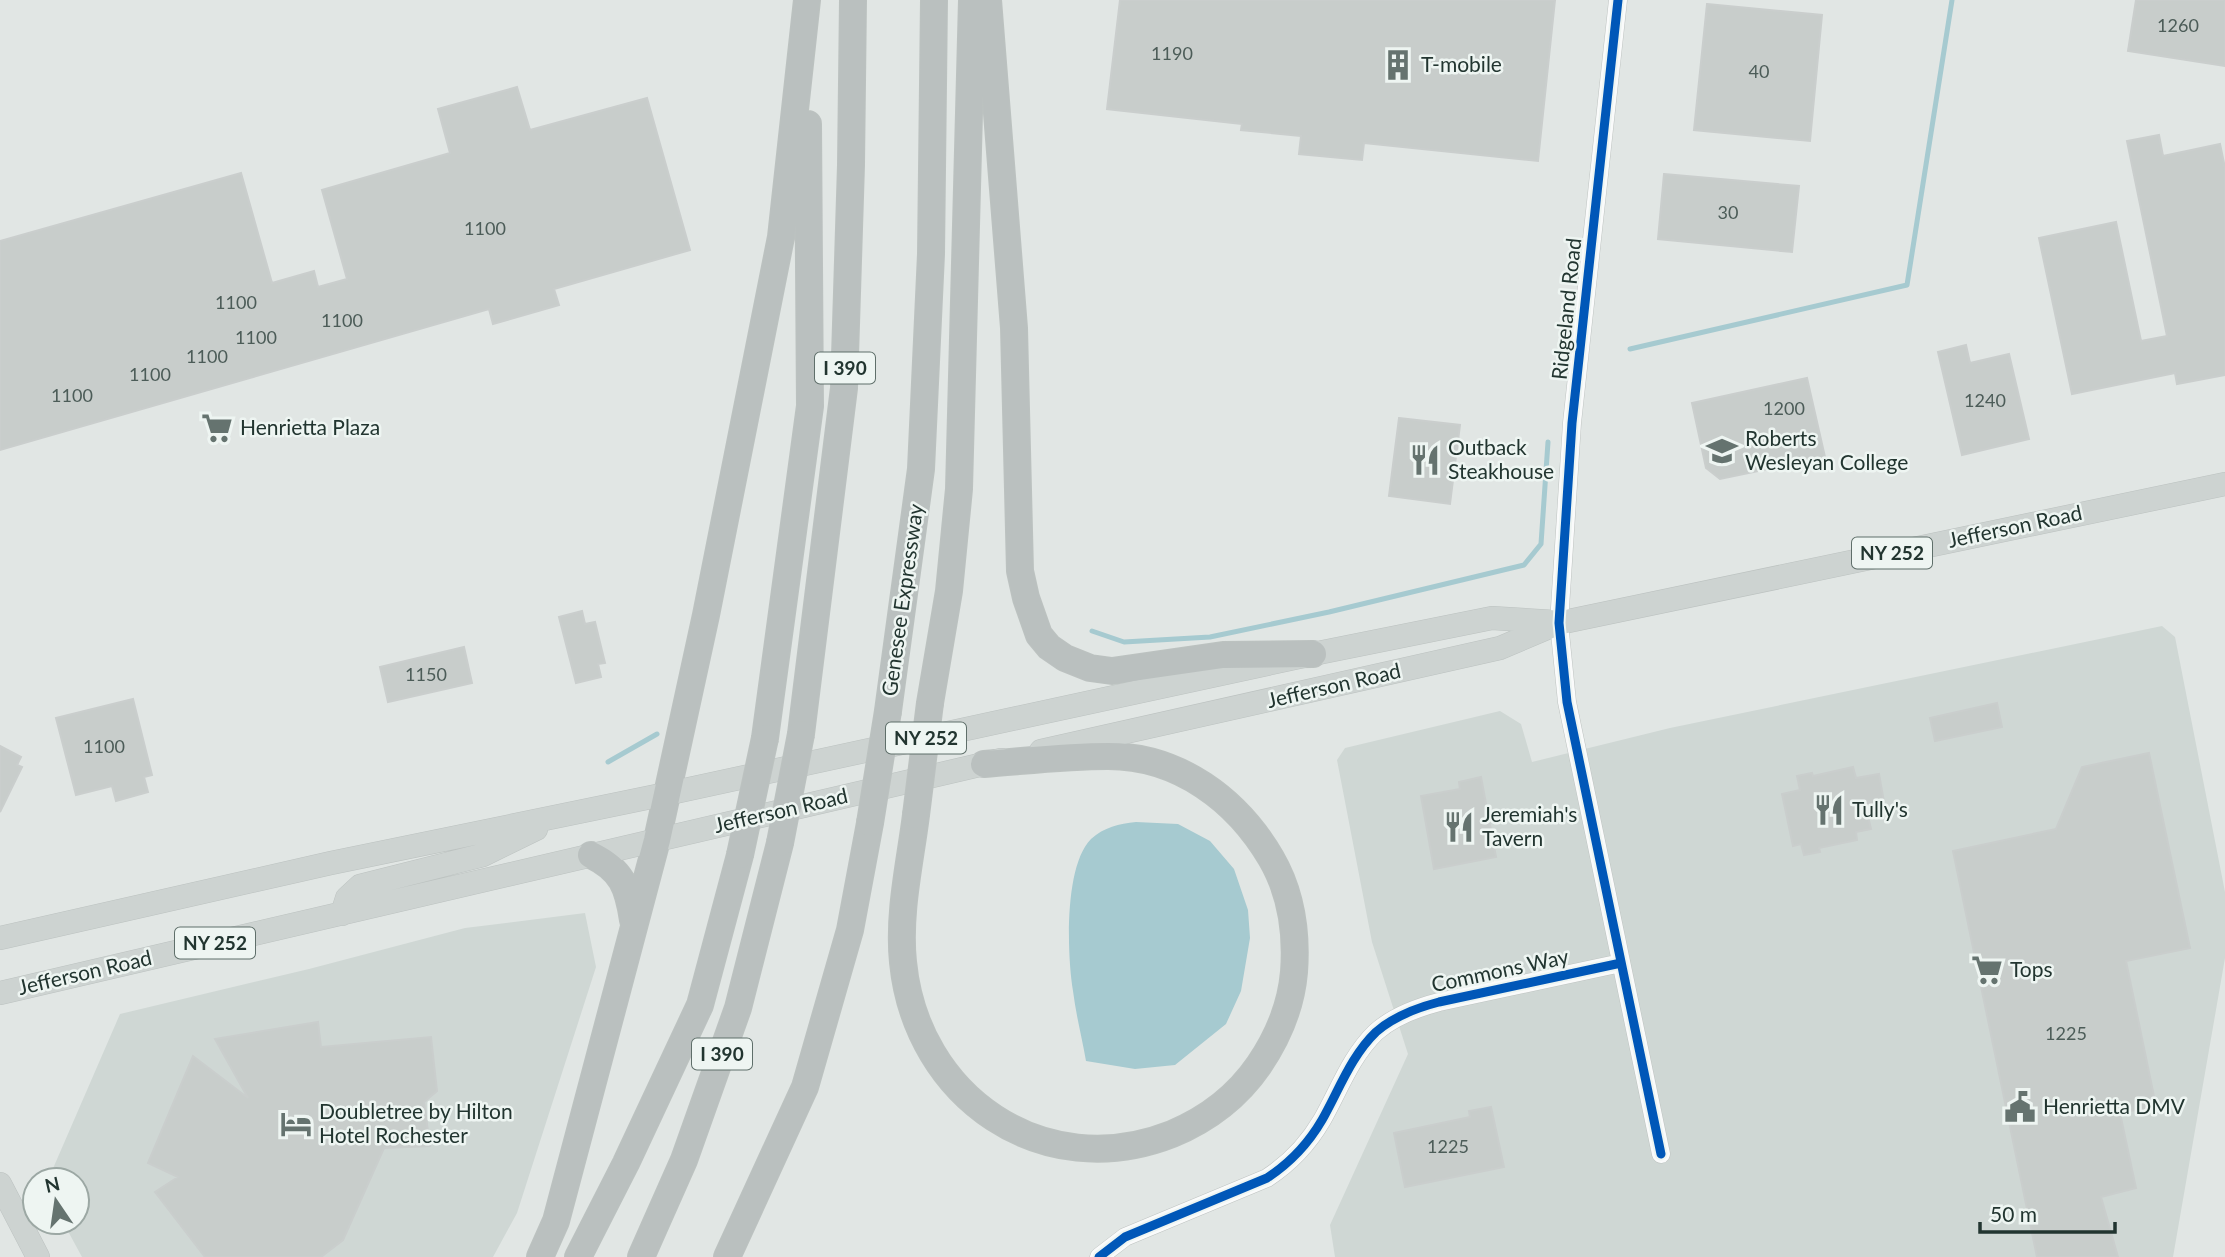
<svg xmlns="http://www.w3.org/2000/svg" width="2225" height="1257" font-family="Lato,sans-serif">
<rect width="100%" height="100%" fill="#e1e6e4"/>
<path fill="#cfd7d4" d="M2162 626 2175 637 2225 892V958L2173 1257H1335L1330 1225 1408 1054 1372 942 1337 760 1345 748 1500 711 1521 724 1532 762 1670 728Z
M585 913 596 967 517 1213 493 1257H82L63 1222H77V1180H48L120 1014 309 969 465 928Z"/>
<path fill="#a6cad0" d="M1136 822 1178 824 1210 841 1234 869 1248 910 1250 938 1241 991 1226 1024 1175 1065 1135 1069 1086 1061C1082 1038 1076 1015 1073 991 1067 955 1064 866 1091 839 1104 827 1119 824 1136 822Z"/>
<g fill="none" stroke-linecap="round" stroke-linejoin="round">
<path stroke="#a6cad0" stroke-width="5" d="M1630 349 1907 285 1952 0
M1092 631 1124 642 1210 637 1329 612 1524 565 1541 544 1548 442
M608 762 657 734"/>
</g>
<path fill="#c8cdcb" stroke="#cacecd" stroke-width="2" d="M1120 0H1555L1538 161 1364 143 1362 160 1299 154 1301 136 1241 130 1242 124 1107 109Z
M2136 0H2225V66L2128 51Z
M1707 4 1822 15 1810 141 1694 130Z
M517 87 530 130 647 98 690 250 554 289 559 305 493 324 489 309 0 450V241L241 173 272 283 314 271 318 287 347 279 322 190 450 153 438 109Z
M2159 135 2163 156 2220 144 2225 168V375L2177 384 2175 373 2072 394 2039 238 2116 222 2141 341 2167 336 2127 141Z
M1664 174 1799 186 1792 252 1658 239Z
M1966 345 1970 363 2009 354 2029 439 1962 455 1938 352Z
M1807 378 1825 457 1720 479 1706 468 1692 403Z
M1399 418 1460 425 1450 504 1389 496Z
M582 611 585 624 595 622 605 663 598 664 601 677 576 683 559 617Z
M464 647 472 683 388 702 380 667Z
M133 699 152 775 144 777 148 792 116 801 112 786 76 795 56 718Z
M1997 703 2002 727 1935 741 1930 718Z
M0 746 21 757 17 765 22 767 0 812Z
M2149 753 2190 948 2126 961 2156 1106 2120 1113 2136 1188 2101 1197 2118 1257H2037L1953 851 2056 829 2082 767Z
M1853 767 1856 778 1879 774 1884 802 1872 805 1874 815 1868 816 1871 829 1856 832 1857 840 1819 848 1820 852 1804 855 1801 844 1793 846 1782 794 1800 790 1797 776 1812 773 1813 776Z
M1481 777 1496 857 1434 869 1421 796 1460 789 1459 782Z
M318 1022 321 1047 431 1037 437 1091 424 1102 430 1146 384 1148 343 1240 321 1257H205L155 1192 178 1177 148 1163 193 1056 248 1098 215 1039Z
M1491 1107 1504 1167 1405 1187 1394 1133 1470 1117 1469 1111Z"/>
<g fill="none" stroke-linecap="round" stroke-linejoin="round">
<defs>
<path id="minor" d="M1618 0 1572 423 1559 623 1567 702 1661 1154
M1099 1257 1125 1237 1267 1178C1290 1163 1308 1144 1322 1120 1339 1090 1351 1056 1376 1032 1394 1016 1416 1008 1439 1002L1621 963"/>
<path id="major" d="M1041 751 1500 648 1559 623 2225 484
M342 914 347 898 360 886 483 855 536 829
M0 938 331 863 666 794 1313 654 1492 618 1556 622
M0 993 1001 760
M0 1184 38 1257"/>
<path id="highway" d="M988 0 1014 328 1020 571 1026 598 1039 635 1049 647 1065 658 1090 668 1112 671 1223 655 1313 654
M930 703 949 591 959 489 972 0
M888 711 921 469 931 254 934 0
M801 734 844 388 851 165 853 0
M765 738 810 406 808 124
M916 815C910 863 898 913 903 962 916 1097 1043 1185 1172 1134 1208 1119 1237 1097 1259 1065 1278 1037 1291 1007 1294 972 1297 932 1292 894 1271 858 1237 800 1179 756 1108 756 1067 756 1025 761 984 764
M591 855C622 870 628 887 633 920
M540 1257 556 1221 657 840 706 615 781 237 807 0
M578 1257 626 1163 700 1005 740 855
M641 1257 684 1160 738 1008 780 843
M727 1257 805 1087 850 930 870 823"/>
</defs>
<use href="#minor" stroke="#bec3c1" stroke-width="19"/>
<use href="#major" stroke="#bcc2c0" stroke-width="24"/>
<use href="#highway" stroke="#bcc2c0" stroke-width="28"/>
<use href="#minor" stroke="#fafbfb" stroke-width="18"/>
<use href="#major" stroke="#cdd3d1" stroke-width="23"/>
<use href="#highway" stroke="#bac0bf" stroke-width="26"/>
<defs>
<path id="highway-bridge" d="M916 815 930 703
M870 823 888 711
M780 843 801 734
M740 855 765 738"/>
</defs>
<use href="#highway-bridge" stroke="#bcc2c0" stroke-width="28" stroke-linecap="butt"/>
<use href="#highway-bridge" stroke="#bac0bf" stroke-width="26"/>
<defs>
<path id="cycleway" d="M1618 0 1572 423 1559 623 1567 702 1661 1154
M1099 1257 1125 1237 1267 1178C1290 1163 1308 1144 1322 1120 1339 1090 1351 1056 1376 1032 1394 1016 1416 1008 1439 1002L1621 963"/>
</defs>
<use href="#cycleway" stroke="#eef5f2" stroke-width="13"/>
<use href="#cycleway" stroke="#0057b8" stroke-width="9"/>
</g>
<defs>
<symbol id="building-bare" viewBox="-9 -9 18 18"><path d="M-4-6H4V6H1V3H-1V6H-4ZM-2.5-4.3h1.7v1.8h-1.7ZM.8-4.3h1.7v1.8H.8ZM-2.5-1h1.7V.8h-1.7ZM.8-1h1.7V.8H.8Z" fill="#65736f" stroke="#eef5f2" stroke-width="2.5" paint-order="stroke"/></symbol>
<symbol id="supermarket-bare" viewBox="-9 -9 18 18"><path d="M-6-5.5h2.5l.6 2H6L4.5 2H-2.5L-4.4-4H-6ZM-1.5 3.2a1.3 1.3 0 1 0 .1 0ZM3 3.2a1.3 1.3 0 1 0 .1 0Z" fill="#65736f" stroke="#eef5f2" stroke-width="2.5" paint-order="stroke"/></symbol>
<symbol id="university-bare" viewBox="-9 -9 18 18"><path d="M0-5L7-2L0 1L-7-2ZM-4 1L0 2.5L4 1V4Q0 6-4 4Z" fill="#65736f" stroke="#eef5f2" stroke-width="2.5" paint-order="stroke"/></symbol>
<symbol id="restaurant-bare" viewBox="-9 -9 18 18"><path d="M-5-6h1v4h1v-4h1v4h1v-4h1v5L-1.5 .5V6h-2V.5L-5-1ZM5-6V6H3V1.5H1.5Q1.5-4 5-6Z" fill="#65736f" stroke="#eef5f2" stroke-width="2.5" paint-order="stroke"/></symbol>
<symbol id="civic-bare" viewBox="-9 -9 18 18"><path d="M-.6-6.5H3V-4.5H.6V-3L4-1V1h2V6H-6V1h2V-1L-.6-3ZM-1.2 2.5V6h2.4V2.5Z" fill="#65736f" stroke="#eef5f2" stroke-width="2.5" paint-order="stroke"/></symbol>
<symbol id="hotel-bare" viewBox="-9 -9 18 18"><path d="M-6-4.5h1.5V1H6V5H4.5V3h-9V5H-6ZM-4 0a1.8 1.8 0 1 1 3.6 0ZM.5 0V-2.5h3Q6-2.5 6 0Z" fill="#65736f" stroke="#eef5f2" stroke-width="2.5" paint-order="stroke"/></symbol>
</defs>
<g fill-rule="evenodd">
<use href="#building-bare" x="1376" y="43" width="44" height="44"/>
<use href="#supermarket-bare" x="195" y="406" width="44" height="44"/>
<use href="#university-bare" x="1700" y="429" width="44" height="44"/>
<use href="#restaurant-bare" x="1403" y="438" width="44" height="44"/>
<use href="#restaurant-bare" x="1807" y="788" width="44" height="44"/>
<use href="#restaurant-bare" x="1437" y="805" width="44" height="44"/>
<use href="#supermarket-bare" x="1965" y="948" width="44" height="44"/>
<use href="#civic-bare" x="1998" y="1085" width="44" height="44"/>
<use href="#hotel-bare" x="274" y="1102" width="44" height="44"/>
</g>
<g text-anchor="middle" stroke-width="5" stroke-linejoin="round" paint-order="stroke">
<g font-size="18" fill="#4c5c58">
<text x="2178" y="32">1260</text>
<text x="1172" y="60">1190</text>
<text x="1759" y="78">40</text>
<text x="1728" y="219">30</text>
<text x="485" y="235">1100</text>
<text x="236" y="309">1100</text>
<text x="342" y="327">1100</text>
<text x="256" y="344">1100</text>
<text x="207" y="363">1100</text>
<text x="150" y="381">1100</text>
<text x="72" y="402">1100</text>
<text x="1985" y="407">1240</text>
<text x="1784" y="415">1200</text>
<text x="426" y="681">1150</text>
<text x="104" y="753">1100</text>
<text x="2066" y="1040">1225</text>
<text x="1448" y="1153">1225</text>
</g>
<g fill="#eef5f2" stroke="#5f6f6a" stroke-width="2">
<rect x="815" y="352.5" width="60" height="31" rx="5"/>
<rect x="1852" y="537.5" width="80" height="31" rx="5"/>
<rect x="886" y="722.5" width="80" height="31" rx="5"/>
<rect x="175" y="927.5" width="80" height="31" rx="5"/>
<rect x="692" y="1038.5" width="60" height="31" rx="5"/>
</g>
<g font-size="19" font-weight="bold" fill="#223530">
<text x="845" y="375">I 390</text>
<text x="1892" y="560">NY 252</text>
<text x="926" y="745">NY 252</text>
<text x="215" y="950">NY 252</text>
<text x="722" y="1061">I 390</text>
</g>
<g font-size="21" fill="#223530" stroke="#eef5f2" text-anchor="start">
<text x="1421" y="72">T-mobile</text>
<text x="240" y="435">Henrietta Plaza</text>
<text x="1745" y="446">Roberts<tspan x="1745" dy="24">Wesleyan College</tspan></text>
<text x="1448" y="455">Outback<tspan x="1448" dy="24">Steakhouse</tspan></text>
<text x="1852" y="817">Tully's</text>
<text x="1482" y="822">Jeremiah's<tspan x="1482" dy="24">Tavern</tspan></text>
<text x="2010" y="977">Tops</text>
<text x="2043" y="1114">Henrietta DMV</text>
<text x="319" y="1119">Doubletree by Hilton<tspan x="319" dy="24">Hotel Rochester</tspan></text>
</g>
<g font-size="21" fill="#223530" stroke="#eef5f2">
<text transform="translate(1567 309) rotate(-84)" y="7">Ridgeland Road</text>
<text transform="translate(2015 527) rotate(-12)" y="7">Jefferson Road</text>
<text transform="translate(903 600) rotate(-82)" y="7">Genesee Expressway</text>
<text transform="translate(1334 686) rotate(-13)" y="7">Jefferson Road</text>
<text transform="translate(781 811) rotate(-13)" y="7">Jefferson Road</text>
<text transform="translate(1500 971) rotate(-12)" y="7">Commons Way</text>
<text transform="translate(85 973) rotate(-13)" y="7">Jefferson Road</text>
</g>
</g>
<g transform="translate(56 1201) rotate(347)"><circle r="33" fill="#eef5f2" stroke="#9ca8a4" stroke-width="2"/>
<path d="M0-5L12 26L0 18L-12 26Z" fill="#65736f"/>
<text y="-10" font-size="19" font-weight="bold" text-anchor="middle" fill="#223530">N</text>
</g>
<path d="M1980 1222v10h135v-10" fill="none" stroke="#223530" stroke-width="3.5"/>
<text x="1990" y="1222" font-size="21" fill="#223530" stroke="#eef5f2" stroke-width="5" paint-order="stroke">50 m</text>
</svg>
